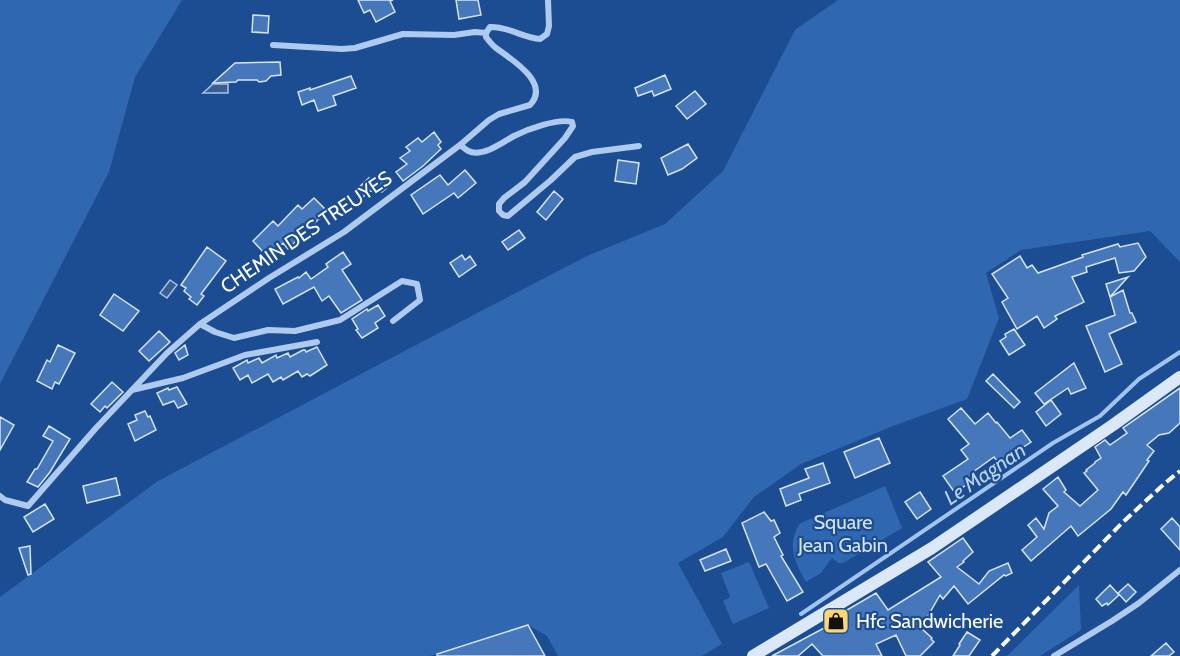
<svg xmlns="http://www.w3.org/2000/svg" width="1180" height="656" font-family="Cabin,sans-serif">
<rect width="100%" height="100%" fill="#1c4d93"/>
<path fill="#3067b1" d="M0 0H182L135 77 109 172 0 384Z
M838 0H1180V262L1150 231 1021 250 986 273 999 318 967 399 893 426 801 464 754 497 723 537 678 563 722 644 702 656H558L547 636 528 625 430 656H0V597L158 481 414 346 587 256 665 224 723 171 795 30Z
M885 486 902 528 843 563H839L832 558 821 573 806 582C794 560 787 548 799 524Z
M749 562 769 608 733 624 723 601 730 597 721 573Z
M1079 585 1081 630 1040 656H1007Z"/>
<path fill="#3b5e91" stroke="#a1c4f0" stroke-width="1.5" d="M213 84H228V93H203Z
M170 280 177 285 167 298 160 293Z"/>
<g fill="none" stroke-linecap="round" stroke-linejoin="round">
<path stroke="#a1c4f0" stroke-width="4" d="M801 614 1053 443 1100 416 1139 379 1180 352"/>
</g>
<path fill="#4577ba" stroke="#d4e5fa" stroke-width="1.5" d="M358 0H393L390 1 395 12 376 22 370 10 364 13Z
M456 0H478L481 15 459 19Z
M253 15 269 16 268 33 252 32Z
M280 62 281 75 271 76 266 81 259 82 257 80H238L236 82 213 83 235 63Z
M665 75 671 89 654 96 652 91 638 96 635 88Z
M351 76 356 88 333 96 336 105 318 111 314 100 302 105 298 92 310 88V90Z
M695 91 706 104 687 119 676 106Z
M434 132 441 142 438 145 441 149 423 166 403 181 396 172 407 164 400 158 410 151 406 147 418 138 422 142Z
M688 144 697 158 682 169 668 175 661 158Z
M618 160 639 163 636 184 615 181Z
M465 170 476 183 458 198 454 193 423 214 411 195 440 175 448 185Z
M380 173 390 185 382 192 369 191 362 198 354 192 369 178 371 181Z
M554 191 563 199 546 220 537 212Z
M314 198 327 211 288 249 283 243 276 250 273 247 266 255 253 241 273 221 278 226 298 205 302 209Z
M519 230 525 238 508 250 502 242Z
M1138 243 1146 257 1134 271 1119 273 1115 258 1086 267 1087 272 1072 277 1084 302 1055 316 1057 319 1044 328 1037 316 1017 329 1002 302 1008 298 992 274 1020 256 1027 268 1032 265 1038 273 1083 257 1082 255 1118 244 1120 247Z
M207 247 226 261 201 294 204 296 197 305 189 299 191 297 184 291 186 288 181 285Z
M343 252 351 264 342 270 362 300 341 313 329 296 322 301 314 287 283 304 275 289 298 277 299 278 306 272 311 279 328 267 326 264Z
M462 255 465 260 470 256 476 265 459 277 450 263Z
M1128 277 1110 297 1106 284Z
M1123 290 1130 313H1132L1136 322 1109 334 1122 364 1105 372 1086 326 1115 315 1110 297Z
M114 294 139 311 123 331 100 315Z
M378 305 385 316 375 323 378 328 362 338 356 330 358 329 352 319 367 309 368 311Z
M1014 329 1025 345 1009 355 1000 341 1006 337 1005 334Z
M159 331 170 342 149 361 139 351Z
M58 345 75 353 59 384 55 382 52 389 37 381 47 360 50 362Z
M185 345 188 355 179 360 175 353Z
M317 347 327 365 310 376 307 374 302 377 298 371 283 380 281 377 273 382 268 374 252 383 248 375 240 380 233 368 247 360 248 363 259 358 262 363 276 355 277 358 288 353 290 357 303 350H305L306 352Z
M1074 363 1086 388 1071 394 1068 388 1044 404 1035 393Z
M993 374 1020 402 1014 408 986 381Z
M112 382 123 392 107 408 105 406 100 412 91 404Z
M177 387 187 404 178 408 174 401 163 405 157 393 168 388 169 390Z
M1180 388V423L1169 433 1159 435 1147 445 1154 451 1147 460 1149 461 1126 495 1123 492 1111 509 1078 536 1071 526 1031 561 1022 550 1037 537 1028 525 1036 518 1044 529 1049 513 1058 506 1043 489 1058 477 1066 490 1064 492 1080 506 1098 490 1084 473 1087 471 1086 470 1095 463V462L1101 458 1095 447 1105 440 1110 445 1127 433 1123 428Z
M1051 400 1061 414 1046 426 1036 412Z
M961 408 975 424 988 413 996 423 997 422 1010 438 1022 430 1031 442 1019 450 1017 449 998 462 994 457 973 472 976 478 955 493 943 476 968 459 961 450 969 444 948 419Z
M145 411 148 417 150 416 156 430 135 441 128 424 137 420 135 415Z
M0 417 14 425 0 450Z
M49 426 70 439 50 472 38 487 27 482 35 469H37L53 441 43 436Z
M879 438 890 463 855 478 844 452Z
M823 463 830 483 799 494 801 500 786 506 780 489 809 478 805 469Z
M116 478 120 495 87 503 83 486Z
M920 492 931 509 917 519 905 502Z
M45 504 54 519 33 532 24 517Z
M764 512 771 521 774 520 780 533 774 537 783 555 781 556 803 592 787 601 766 564 759 567 742 523Z
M1172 518 1180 527V550L1161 529Z
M963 538 973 552 963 561 964 562 957 567 979 584 989 571 1008 563 1012 573 1006 576 1004 575 968 604 954 586 943 599 940 595 921 628 932 638 931 639 934 642 920 656H906L896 635 876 644 882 656H823L812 644 798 656H772L824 628 826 631 839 630 830 620 876 593 888 610 941 577 928 562Z
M30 546 31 574 28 575 19 548Z
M726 549 731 561 705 571 700 560Z
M1128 584 1136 592 1126 602 1118 593Z
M1110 585 1119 595 1108 605 1107 603 1102 606 1096 599Z
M528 625 545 656H437V654Z
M967 632 980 640 969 656H953L960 645 959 644Z
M1166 643 1174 652 1169 656H1151Z"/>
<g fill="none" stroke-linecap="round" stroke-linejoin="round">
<path stroke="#aecaef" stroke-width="6" d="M273 45 342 49 355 48 403 34 454 35 475 32 486 33
M460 145C463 147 467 151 471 152 485 156 503 142 514 136 528 129 558 118 572 122L573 126 565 138 525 182 504 198 499 204V211L503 215 508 216 551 180 575 157 592 152 639 146
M200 324 215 332 234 338 268 330 295 331 340 320 402 281 417 284 420 300 393 321
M132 390 183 378 245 355 317 342
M0 496 5 500 28 506 96 428 167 353 200 324 269 278 344 232 460 145 489 120 499 114 530 105C551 83 511 59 496 48 492 45 489 41 486 37V33L490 27C508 26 523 38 540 39L547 34 549 26 548 0
M1054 656 1112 621 1139 603 1180 570"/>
<path stroke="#dbe8fa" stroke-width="12" d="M753 656 932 548 1113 425 1180 377"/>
<path stroke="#fff" stroke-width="4" stroke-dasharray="10 4.5" stroke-linecap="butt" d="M992 656 1122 523 1164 484 1180 471"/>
</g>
<defs>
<symbol id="shop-square" viewBox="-11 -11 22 22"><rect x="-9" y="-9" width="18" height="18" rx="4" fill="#fed86c" stroke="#1c4d93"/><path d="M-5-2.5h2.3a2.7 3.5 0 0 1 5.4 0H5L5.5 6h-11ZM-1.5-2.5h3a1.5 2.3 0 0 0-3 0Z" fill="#111"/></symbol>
</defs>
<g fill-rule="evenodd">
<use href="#shop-square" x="821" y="606" width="30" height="30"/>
</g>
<g text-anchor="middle" stroke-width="4.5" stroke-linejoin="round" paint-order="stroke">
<g font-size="20" fill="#fff" stroke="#1c4d93">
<text transform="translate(306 232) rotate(-34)" y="7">CHEMIN DES TREUYES</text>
</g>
<g font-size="20" fill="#d4e5fa" stroke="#1c4d93">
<text x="843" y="529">Square<tspan x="843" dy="23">Jean Gabin</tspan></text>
</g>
<g font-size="20" fill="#fff" stroke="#1c4d93" text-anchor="start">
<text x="856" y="628">Hfc Sandwicherie</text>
</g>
<g font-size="21" font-style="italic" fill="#bad4f5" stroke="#1c4d93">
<text transform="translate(985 474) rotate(-34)" y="7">Le Magnan</text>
</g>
</g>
</svg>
